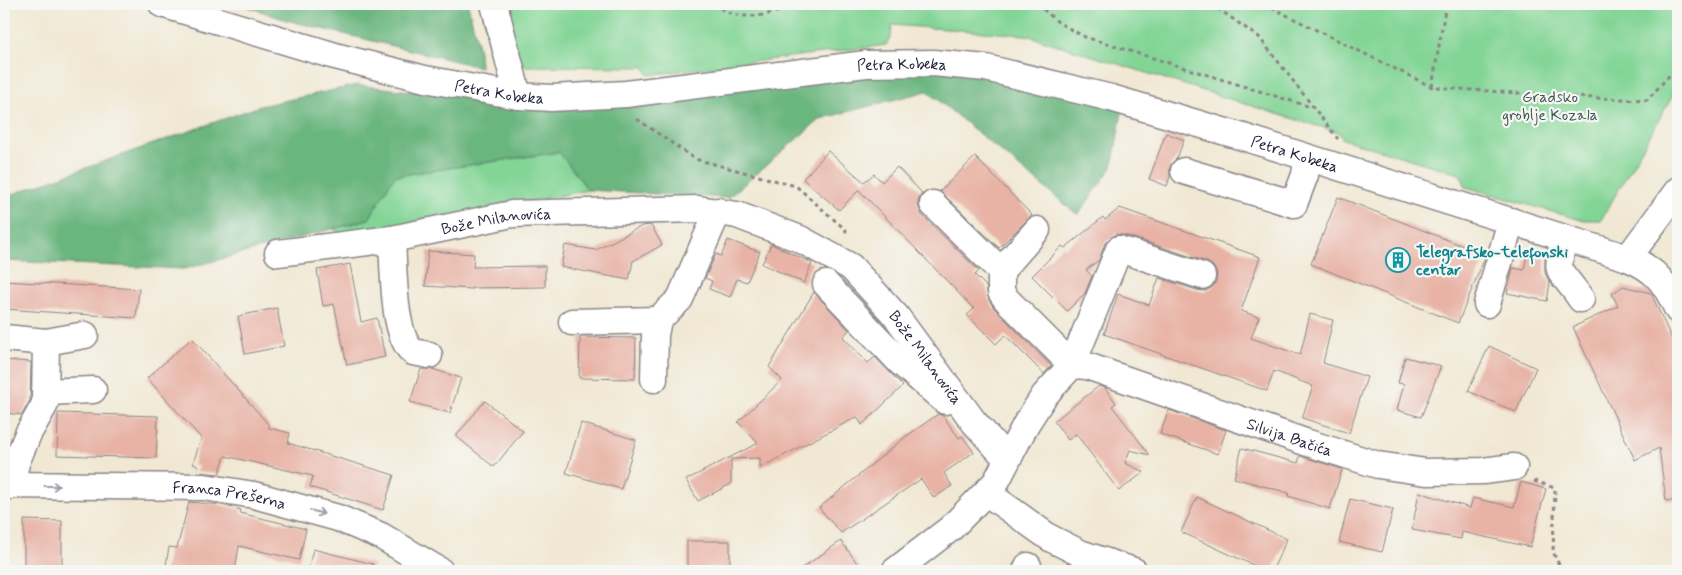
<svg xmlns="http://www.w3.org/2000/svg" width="1682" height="575" font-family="Mynerve,sans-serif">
<rect width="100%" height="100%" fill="#f6f6f2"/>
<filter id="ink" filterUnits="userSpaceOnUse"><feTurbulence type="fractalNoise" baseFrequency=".02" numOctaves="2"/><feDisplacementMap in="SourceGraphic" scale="10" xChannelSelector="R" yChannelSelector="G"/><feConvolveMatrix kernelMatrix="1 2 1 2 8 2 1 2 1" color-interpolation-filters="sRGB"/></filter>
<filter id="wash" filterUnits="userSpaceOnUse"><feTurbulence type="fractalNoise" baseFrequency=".0096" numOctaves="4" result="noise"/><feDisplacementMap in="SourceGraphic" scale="20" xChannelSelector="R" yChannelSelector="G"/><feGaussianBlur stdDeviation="1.12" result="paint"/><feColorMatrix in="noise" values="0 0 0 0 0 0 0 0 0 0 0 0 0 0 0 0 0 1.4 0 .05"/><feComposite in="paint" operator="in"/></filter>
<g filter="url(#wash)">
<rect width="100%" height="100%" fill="#f1e8d3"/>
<path fill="#83d596" stroke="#527c68" d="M481 4H1678V91L1676 90 1601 220H1581L1466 187 1460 174 1343 139 1338 132 1277 114 1026 35 892 25 891 37 886 45 648 75 645 67 523 66 514 46 492 54Z
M559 152 588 190 349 238 333 229 369 219 394 176Z"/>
<path fill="#6ab67f" stroke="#466c5d" d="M240 4H468L479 51 480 67 286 20Z
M861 69 981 70 1123 107 1112 167 1078 215 927 91 820 119 728 198 588 190 559 152 394 176 369 219 184 269 4 261V197L260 106 357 85 580 110 674 94Z"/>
<g id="blocks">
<path fill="#e8b2a5" d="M1166 133 1184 140 1177 158 1170 166V176L1167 186 1149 179Z
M828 151 864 182 874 174 882 182 897 167 922 193 918 201 919 208 922 215 979 271 975 275 986 286 989 300 994 308 1051 366 1044 374 1005 335 996 344 967 315 974 309 859 190 839 210 803 179Z
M975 157 1032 215 999 248 940 191Z
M1338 197 1486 255 1458 323 1311 264Z
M1120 208 1260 257 1241 311 1259 317 1251 338 1300 355 1310 314 1333 320 1323 363 1367 377 1349 433 1302 418 1313 386 1274 371 1267 391 1104 334 1118 294 1149 305 1159 278 1197 290 1206 291 1212 287 1216 281 1217 273 1213 266 1207 262 1128 236 1116 234 1105 243 1099 260 1086 270 1092 276 1085 293 1067 311 1032 276 1062 246 1065 248 1103 217 1105 220Z
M651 225 662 245 633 261 629 280 561 267 565 245 596 250 642 226Z
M728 240 760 252 747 282 737 279 730 297 709 289 712 281 705 278 716 254 721 256Z
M771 244 812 263 804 283 762 264Z
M428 251 474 254 473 267 545 266V287L472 288V289L425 286Z
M1528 251 1545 254V273L1550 283 1547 301 1507 293 1513 268 1524 270Z
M350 264 361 322 377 318 385 357 347 365 334 304 323 306 317 270Z
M4 281 139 289 136 318 4 309Z
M1623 286 1651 293 1678 353V500L1666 501 1659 448 1635 460 1573 327 1618 306 1612 294Z
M814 292 849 330 843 337 868 363 875 357 903 386 862 425 857 417 760 468V458L731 459V484L698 501 686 480 758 443 738 422 782 380 769 367Z
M277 308 284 346 245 354 238 316Z
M580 337 636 338 635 379 579 378Z
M192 338 269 425V428L290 433 288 443 394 475 383 510 310 487 313 476 225 456 219 474 197 472 199 466 193 464 201 438 147 378Z
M1489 346 1536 368 1516 412 1468 391Z
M1405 357 1441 366 1421 417 1397 410 1404 384 1398 383Z
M4 360 31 362 30 400 22 415 4 413Z
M421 369H432L461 378 450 413 410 402Z
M1099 386 1105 388 1116 403 1112 406 1150 455 1130 450 1125 463 1144 472 1119 491 1076 434 1068 440 1054 421Z
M485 401 523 431 494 467 456 436Z
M1169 410 1226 430 1218 454 1160 434Z
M58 413 158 416 156 458 57 455Z
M938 414 943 416 959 438 962 436 974 452 944 473 952 486 934 498 921 479 841 533 819 508 904 438Z
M581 423 636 440 621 489 566 473Z
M1242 448 1298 463 1300 456 1342 469 1330 509 1288 496 1289 493 1234 478Z
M1521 482 1546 489 1530 547 1462 532 1461 539 1412 530 1419 492 1470 508 1473 498 1514 507Z
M1197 497 1287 539 1272 571H1266L1181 532Z
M1350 499 1393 509 1382 552 1339 542Z
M189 502 221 505 241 510 240 513 306 529 299 560 239 546 235 571H165L169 547 177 548Z
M24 520 62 521V571H24Z
M687 541H730V571H687Z
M841 541 863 571H798Z
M313 549 373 564 372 571H308Z"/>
</g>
</g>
<g filter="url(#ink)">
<use href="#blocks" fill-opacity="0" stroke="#8a8587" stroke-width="1"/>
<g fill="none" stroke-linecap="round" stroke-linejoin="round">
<defs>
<g id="minor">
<path id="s1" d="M162 4 335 56 425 79 518 96 551 98 626 94 866 64 933 63 986 68 1111 98 1243 137 1628 258C1657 270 1665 283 1678 310"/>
<path d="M494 4 518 96"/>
<path d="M1184 171 1294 204 1305 175 1307 158"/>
<path d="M933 204 1001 271V292L1006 299 1072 365 1119 249 1202 276"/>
<path d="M1564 238C1554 279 1560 267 1581 299"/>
<path d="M392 239C394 266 392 335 413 352L429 355"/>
<path id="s2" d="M278 253 392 239 512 214 698 209 737 215 800 239 851 267 896 316 974 422 1007 459"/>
<path d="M1628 258 1678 190"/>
<path d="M1001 271 1037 230"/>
<path d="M826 284 900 362 945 401"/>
<path d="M1487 304 1511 221"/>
<path d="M572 322 658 320"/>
<path d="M4 338 46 342 45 404 28 434 16 463 11 486"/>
<path d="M46 342 85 335"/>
<path d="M654 379 655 335 658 320 680 299 718 211"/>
<path d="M45 392 93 390"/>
<path id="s3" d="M4 485 204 487 254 495 338 518 381 536 440 571"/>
<path d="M987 493 1050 538 1080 553 1134 571"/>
<path id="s4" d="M895 571 951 528 996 482 1026 424 1044 396 1072 365 1087 366 1305 442 1378 465 1426 472 1483 471 1514 467"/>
<path d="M1026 571 1028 566"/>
</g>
</defs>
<use href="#minor" stroke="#8a8587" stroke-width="29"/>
<path stroke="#8a8587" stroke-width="3" stroke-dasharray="4 4" stroke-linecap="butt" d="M714 4C737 23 770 17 795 4
M1037 4 1059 23 1085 37 1314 108
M1211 4 1259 37 1338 139
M1264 4 1432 87 1571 97 1647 100 1678 66
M1432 87 1446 4
M637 119 695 159 796 186 846 230 845 235
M1534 481 1555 488 1553 552 1562 571"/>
<use href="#minor" stroke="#fff" stroke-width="26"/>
</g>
<defs><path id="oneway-shaft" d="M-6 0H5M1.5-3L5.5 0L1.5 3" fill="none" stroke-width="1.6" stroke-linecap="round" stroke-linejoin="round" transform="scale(1.25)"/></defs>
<g stroke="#9c9ca7">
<use href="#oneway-shaft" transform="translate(52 486)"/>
<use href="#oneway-shaft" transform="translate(317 512) rotate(16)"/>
</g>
</g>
<defs>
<symbol id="building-ring" viewBox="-11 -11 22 22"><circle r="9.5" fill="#f6f6f2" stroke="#0f9aa8" stroke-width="1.5"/><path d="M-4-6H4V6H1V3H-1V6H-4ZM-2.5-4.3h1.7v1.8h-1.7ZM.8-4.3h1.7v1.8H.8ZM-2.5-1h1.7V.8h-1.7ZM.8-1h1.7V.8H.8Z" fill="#0f9aa8"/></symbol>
</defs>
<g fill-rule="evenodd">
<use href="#building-ring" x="1384" y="246" width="28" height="28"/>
</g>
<g text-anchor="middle" stroke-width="4.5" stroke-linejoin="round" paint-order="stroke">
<g font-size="16" fill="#22223b" stroke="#f6f6f2">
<text dy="6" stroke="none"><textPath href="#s1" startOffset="754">Petra Kobeka</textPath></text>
<text dy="6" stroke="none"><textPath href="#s1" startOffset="349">Petra Kobeka</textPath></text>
<text dy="6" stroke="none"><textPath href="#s1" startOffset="1159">Petra Kobeka</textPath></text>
<text dy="6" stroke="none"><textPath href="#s2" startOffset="221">Bože Milanovića</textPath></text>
<text dy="6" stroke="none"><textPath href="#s2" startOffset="706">Bože Milanovića</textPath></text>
<text dy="6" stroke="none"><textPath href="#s4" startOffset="505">Silvija Bačića</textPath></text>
<text dy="6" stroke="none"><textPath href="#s3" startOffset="226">Franca Prešerna</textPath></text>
</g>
<g font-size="16" fill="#3f5856" stroke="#f6f6f2">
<text x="1550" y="102">Gradsko<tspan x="1550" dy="18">groblje Kozala</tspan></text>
</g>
<g font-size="16" font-weight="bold" fill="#0d838f" stroke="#f6f6f2" text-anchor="start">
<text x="1416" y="257">Telegrafsko-telefonski<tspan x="1416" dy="18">centar</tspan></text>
</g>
</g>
<rect width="1682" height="575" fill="none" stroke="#f6f6f2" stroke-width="20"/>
</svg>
